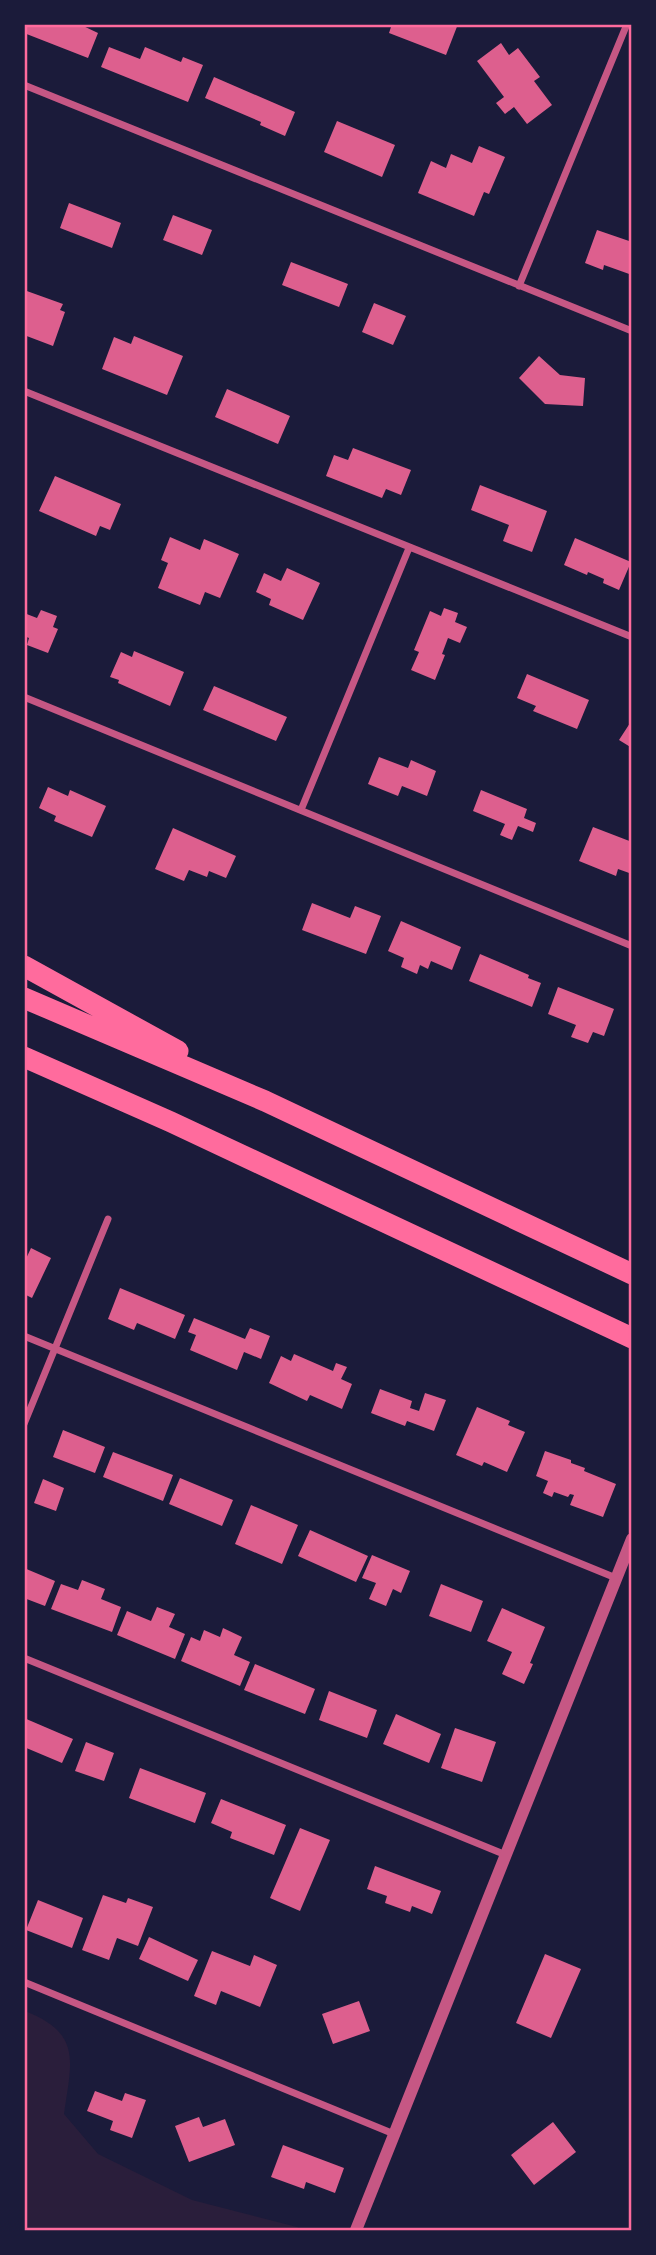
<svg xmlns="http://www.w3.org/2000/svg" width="656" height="2255" font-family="'Nunito Sans',sans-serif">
<rect width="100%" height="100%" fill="#1b1b3a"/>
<path fill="#2a1e3b" d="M25 2011C83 2034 71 2062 64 2114L98 2154 192 2200 297 2227 301 2230H25Z"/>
<path fill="#dd5f8e" d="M24 24H79L98 33 88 58 24 33Z
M392 24H458L446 55 389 33Z
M501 43 509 55 518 48 540 77 534 81 552 105 527 124 514 107 505 114 496 103 504 97 477 61Z
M109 47 140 59 145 47 181 62 183 57 203 65 188 102 101 67Z
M214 77 295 112 285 136 260 125 261 122 205 98Z
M337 121 395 145 382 177 324 152Z
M479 146 505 157 489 194 484 192 474 216 418 193 431 161 446 168 451 154 472 163Z
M69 203 121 223 112 248 60 228Z
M173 215 212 230 202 255 163 240Z
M597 230 632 242V275L604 265 603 270 585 263Z
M291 262 348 284 339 307 282 285Z
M24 290 63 304 60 310 65 312 53 346 24 335Z
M374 303 406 316 393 345 362 332Z
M134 336 183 356 167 395 102 369 114 337 131 344Z
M539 356 560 375 585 378 583 406 545 404 519 378Z
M227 389 290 416 278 444 215 417Z
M353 448 411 470 401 495 386 489 382 498 326 476 334 455 348 460Z
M55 476 121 504 110 530 100 526 96 536 39 511Z
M480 485 547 511 532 552 503 541 509 525 471 510Z
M170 537 200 550 204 539 239 554 220 598 205 592 200 605 158 588 168 563 161 560Z
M575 538 631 562 619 590 603 583 604 579 588 572 587 575 564 565Z
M287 568 320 583 303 620 269 605 271 599 256 592 264 573 281 581Z
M444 608 458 613 455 622 467 627 460 643 448 638 442 654 445 655 435 680 411 670 419 652 414 650 430 611 441 616Z
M41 610 57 616 53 627 58 629 48 653 27 645 29 638 24 636V613L37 618Z
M134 651 184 672 170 706 118 683 119 680 110 677 121 652 132 657Z
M527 674 589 700 577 729 533 711 536 706 517 698Z
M214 686 287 717 276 741 203 710Z
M632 720V748L619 740Z
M379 757 408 768 411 760 436 771 427 796 402 786 398 796 368 784Z
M48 787 68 796 70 790 106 806 92 837 54 821 56 816 39 808Z
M481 790 527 809 524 818 536 823 533 832 518 826 512 840 500 835 505 824 473 811Z
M593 827 632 842V874L618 869 616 876 579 861Z
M173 828 236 856 226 878 209 871 207 877 189 870 184 881 155 869Z
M312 903 350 918 355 906 381 916 366 954 302 930Z
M401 921 461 947 452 970 431 961 428 969 420 965 417 974 401 967 404 958 388 951Z
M480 954 529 975 528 978 541 983 532 1007 469 981Z
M558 987 614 1009 604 1036 593 1032 588 1043 571 1037 576 1025 548 1014Z
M31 1248 51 1258 32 1298 24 1294V1263Z
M120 1288 185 1315 175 1339 137 1323 134 1330 108 1319Z
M194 1318 245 1339 250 1328 270 1336 261 1359 244 1352 237 1370 190 1350 196 1335 188 1332Z
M294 1354 333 1371 336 1363 347 1367 341 1379 352 1384 342 1409 310 1395 307 1401 269 1383 281 1356 291 1361Z
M380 1389 412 1401 410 1408 419 1411 425 1393 446 1400 434 1431 407 1421 405 1426 371 1413Z
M477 1407 510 1421 508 1425 525 1432 507 1472 484 1462 482 1466 456 1455Z
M63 1430 105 1447 95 1473 53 1457Z
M545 1451 571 1460V1463L585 1468 584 1471 616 1484 603 1517 570 1505 574 1495 570 1494 568 1497 554 1492 552 1497 543 1493 548 1481 536 1476Z
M113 1452 173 1475 163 1501 103 1477Z
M180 1478 233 1500 222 1526 169 1504Z
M43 1479 64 1488 56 1511 34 1503Z
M251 1505 298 1525 282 1564 235 1544Z
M310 1530 368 1556 356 1582 298 1556Z
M372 1555 410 1571 401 1593 393 1589 386 1606 369 1599 376 1583 362 1578Z
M24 1568 55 1581 45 1606 24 1598Z
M82 1580 105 1589 101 1599 121 1607 112 1632 51 1609 61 1584 78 1590Z
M441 1584 483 1601 471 1632 429 1616Z
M157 1607 175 1614 169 1627 185 1634 175 1659 117 1635 127 1611 151 1621Z
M502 1608 545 1627 530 1663 533 1664 524 1684 502 1674 512 1652 487 1641Z
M223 1628 242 1637 234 1655 250 1662 240 1686 181 1661 191 1637 200 1641 204 1630 220 1637Z
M255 1664 315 1689 305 1714 244 1690Z
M329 1691 377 1710 367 1738 319 1720Z
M396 1714 441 1734 429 1763 383 1744Z
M24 1718 73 1739 62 1763 24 1747Z
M455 1728 496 1742 482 1782 441 1768Z
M86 1742 114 1753 104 1781 75 1771Z
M140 1768 206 1793 195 1823 129 1798Z
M221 1799 286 1825 274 1855 230 1838 232 1832 211 1823Z
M300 1828 330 1840 300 1911 270 1898Z
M375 1866 441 1891 432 1914 412 1906 410 1912 385 1903 387 1896 367 1889Z
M103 1895 126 1903 128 1898 153 1907 138 1946 117 1938 109 1960 82 1950Z
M38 1900 83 1918 72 1948 26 1930Z
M149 1937 198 1960 188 1981 139 1959Z
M212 1951 250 1966 254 1955 277 1965 260 2007 221 1991 216 2005 194 1996Z
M545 1954 581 1969 551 2038 516 2023Z
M359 2001 370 2031 333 2044 322 2014Z
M95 2091 122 2101 125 2093 146 2100 132 2138 110 2130 113 2121 87 2111Z
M199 2117 203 2127 225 2119 235 2145 189 2162 175 2126Z
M553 2122 576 2152 534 2185 511 2155Z
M283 2145 344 2168 335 2193 306 2182 304 2189 271 2177Z"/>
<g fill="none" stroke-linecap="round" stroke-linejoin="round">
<path stroke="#c65784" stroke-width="7" d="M24 85 632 331
M519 286 627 24
M24 391 632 637
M24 697 632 946
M301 810 409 548
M24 1336 616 1578
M24 1424 108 1219
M24 1658 506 1855
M24 1982 394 2134"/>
<path stroke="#c65784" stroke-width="12" d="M356 2230 632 1539"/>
<path stroke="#ff6b9d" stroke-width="21" d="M24 966 178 1051
M24 998 265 1101 632 1274
M24 1057 171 1122 632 1338"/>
</g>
<rect width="656" height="2255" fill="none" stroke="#1b1b3a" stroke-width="52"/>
<rect x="26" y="26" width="604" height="2203" fill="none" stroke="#ff6b9d" stroke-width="2.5"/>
</svg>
